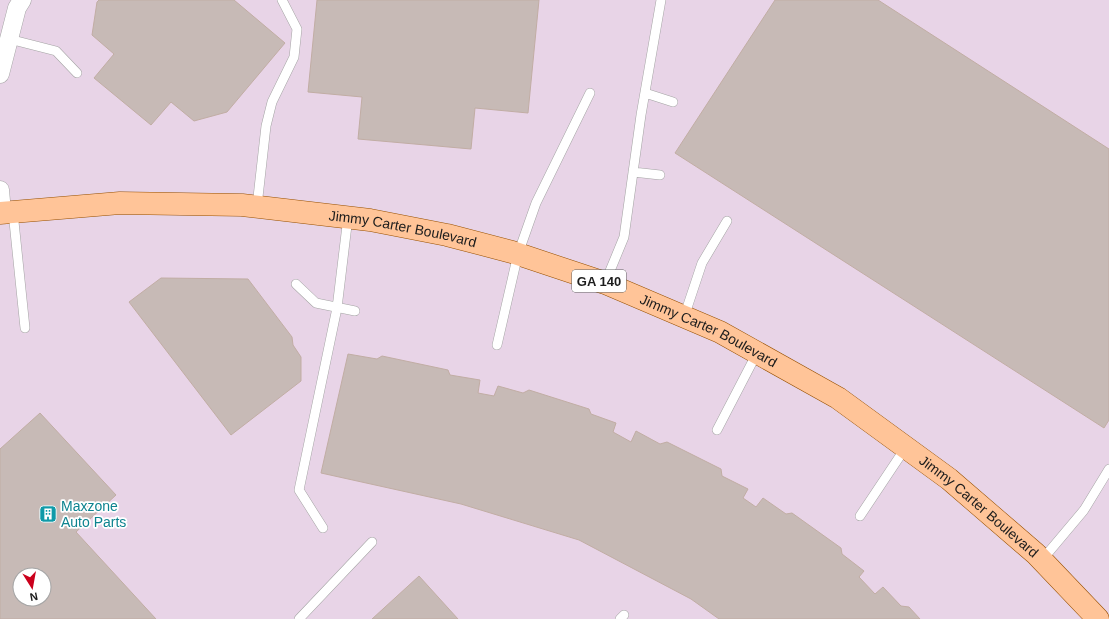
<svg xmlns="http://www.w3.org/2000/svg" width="1109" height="619" font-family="Helvetica,sans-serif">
<rect width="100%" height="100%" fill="#efe9e3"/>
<path fill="#e8d4e7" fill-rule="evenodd" d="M0 0H1109V619H0ZM20 575H44V599H20Z"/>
<path fill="#c7bab6" stroke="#c1ada4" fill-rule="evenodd" d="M99 0H234L285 43 227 112 194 121 171 102 151 125 94 78 114 54 92 35 97 2Z
M317 0H539L528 113 475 108 471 149 358 139 362 97 308 92Z
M775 0H878L1109 149V420L1104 428 675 153Z
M161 278 248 279 292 337 293 345 301 357V381L231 435 129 302Z
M348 354 377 359 382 356 448 370 450 375 480 380 478 393 494 396 498 386 523 393 529 390 589 409 591 414 616 423 613 432 631 442 636 431 660 444 667 442 721 469 722 476 748 489 743 498 756 507 763 498 786 514 792 513 841 548 842 554 864 571 859 577 875 594 883 587 901 606 909 607 920 619H719L691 599 579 540 461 504 321 473Z
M40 413 116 495 76 532 156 619H0V449ZM20 575H44V599H20Z
M419 576 458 619H372Z"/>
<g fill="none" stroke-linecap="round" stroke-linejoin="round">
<defs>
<path id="service" d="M9 39 56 51 77 73
M645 93 673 102
M633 172 660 175
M257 206 266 126 272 102 294 57 297 29 282 0
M13 212 25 328
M605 283 624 237 641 115 661 0
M296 284 316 303 355 311
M684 317 702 263 727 221
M497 345 518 254 536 203 590 93
M717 430 757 353
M860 516 906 447
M323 528 299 490 337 308 348 217
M1042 560 1084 510 1109 469
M299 619 372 542
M620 619 624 615"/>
<path id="minor" d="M0 74 17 8 22 0
M0 190 2 212"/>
<g id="primary">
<path id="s1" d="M0 213 120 203 242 205 370 220 447 235 512 252 605 283 720 332 838 398 949 479 1036 554 1098 619"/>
</g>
</defs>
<use href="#service" stroke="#a4a4a4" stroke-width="10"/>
<use href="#minor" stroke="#a4a4a4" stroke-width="19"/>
<use href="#primary" stroke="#975000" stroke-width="23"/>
<use href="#service" stroke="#fff" stroke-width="9"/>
<use href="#minor" stroke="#fff" stroke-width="18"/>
<use href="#primary" stroke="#ffc498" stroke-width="22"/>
</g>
<defs>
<symbol id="building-square" viewBox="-11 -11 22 22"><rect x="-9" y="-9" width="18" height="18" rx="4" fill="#0f9aa8" stroke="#fff"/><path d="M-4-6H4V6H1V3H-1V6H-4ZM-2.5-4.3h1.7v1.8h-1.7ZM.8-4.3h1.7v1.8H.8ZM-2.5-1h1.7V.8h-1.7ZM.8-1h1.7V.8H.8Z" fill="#fff"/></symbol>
</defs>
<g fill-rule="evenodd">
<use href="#building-square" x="38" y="504" width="20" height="20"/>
</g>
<g text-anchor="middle" stroke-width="3.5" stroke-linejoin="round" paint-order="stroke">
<rect fill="#fff" stroke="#616161" stroke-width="1" x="572" y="270" width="54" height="22" rx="3"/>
<g font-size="13" font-weight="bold" fill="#1d1d1d">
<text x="599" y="286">GA 140</text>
</g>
<g font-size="14" fill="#1d1d1d" stroke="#fff">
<text dy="5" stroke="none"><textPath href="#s1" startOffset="405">Jimmy Carter Boulevard</textPath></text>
<text dy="5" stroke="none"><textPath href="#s1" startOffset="729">Jimmy Carter Boulevard</textPath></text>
<text dy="5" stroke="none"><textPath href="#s1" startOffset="1053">Jimmy Carter Boulevard</textPath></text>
</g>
<g font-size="14" fill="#0d838f" stroke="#fff" text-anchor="start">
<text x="61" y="511">Maxzone<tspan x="61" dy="16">Auto Parts</tspan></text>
</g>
</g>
<g transform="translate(32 587) rotate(169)"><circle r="19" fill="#ffffff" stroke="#a5a5a5"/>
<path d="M0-3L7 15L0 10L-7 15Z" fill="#cb001c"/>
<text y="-6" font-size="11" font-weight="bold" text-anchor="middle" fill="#1d1d1d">N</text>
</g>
</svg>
